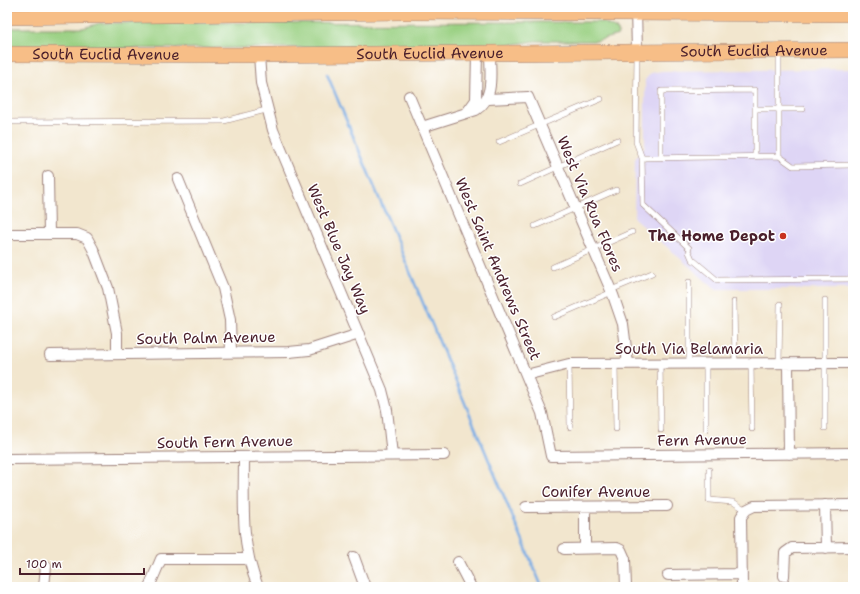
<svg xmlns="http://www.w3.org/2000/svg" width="860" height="594" font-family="'Shantell Sans',sans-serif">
<rect width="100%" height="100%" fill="#fff"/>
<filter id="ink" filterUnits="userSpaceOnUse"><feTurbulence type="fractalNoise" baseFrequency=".025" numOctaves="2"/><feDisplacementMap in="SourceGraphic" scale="8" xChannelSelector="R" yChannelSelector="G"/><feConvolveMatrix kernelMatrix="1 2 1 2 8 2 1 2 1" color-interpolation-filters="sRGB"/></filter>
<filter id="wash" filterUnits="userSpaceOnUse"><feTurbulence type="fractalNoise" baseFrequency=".012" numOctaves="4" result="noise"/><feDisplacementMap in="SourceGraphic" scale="16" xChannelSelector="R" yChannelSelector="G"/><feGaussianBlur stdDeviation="0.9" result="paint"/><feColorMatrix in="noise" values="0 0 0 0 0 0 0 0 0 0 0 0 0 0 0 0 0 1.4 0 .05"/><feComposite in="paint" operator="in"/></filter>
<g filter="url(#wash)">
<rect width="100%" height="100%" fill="#f2e6ce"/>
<path fill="#ded5f5" d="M853 69V289H715L634 218 635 159 645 146V80L651 73 662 71Z"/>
<path fill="#9ad082" stroke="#727856" d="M603 22 618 30V35L597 41H535L496 47 7 49V29L10 28H83L100 23Z"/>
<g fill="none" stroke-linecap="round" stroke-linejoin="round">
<path stroke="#79ade6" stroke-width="2.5" d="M327 74 542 587"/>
</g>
</g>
<g filter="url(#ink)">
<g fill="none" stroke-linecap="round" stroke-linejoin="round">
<defs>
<path id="lane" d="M779 52V156
M637 53 636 142 642 158 643 205 689 248
M755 109H803
M7 122 224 121 266 110
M499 142 601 99
M661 157V91L755 90V157
M642 158 779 156 793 166 853 165
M520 184 617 140
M535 226 616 190
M689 252 692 259 717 280 853 279
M553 267 632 232
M689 282V364
M611 290 652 273
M825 300V428
M734 302 735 364
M554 317 612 292
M569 364 570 427
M615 364 616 429
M660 364 661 430
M706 364V429
M751 364 752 429
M779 364 780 304
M709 470V500L733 502 746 510"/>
<path id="street" d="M636 8 637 52
M259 55 261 83 273 130 382 390 387 410 392 455
M409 96 542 413 551 456 853 453
M488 99 528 97 613 295 623 324 628 364
M468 111 476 100 477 53
M422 127 476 110C495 98 490 73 490 53
M48 176 49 234
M178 179 223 288 230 320 231 352
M7 234H77L87 238 93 249 108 288 117 333V354
M50 355 289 352 309 350 359 334
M788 364 789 454
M526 375 569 364 853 363
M244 457C244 504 240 543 258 587
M7 459 444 455
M825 505 826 548
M526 507 667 506
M585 507V549
M564 549 617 548 621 550 625 559 626 587
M354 557 365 587
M458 562 471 587
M668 575 742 574
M784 576 785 553 792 548 853 547
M44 587 46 566
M149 587 161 559H248
M742 587 741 517 746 510 754 506 853 505"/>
<g id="primary">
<path d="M7 17 403 12 853 14"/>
<path id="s1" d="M7 54 259 55 853 50"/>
</g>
</defs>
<use href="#lane" stroke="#9e827c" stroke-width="6"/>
<use href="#street" stroke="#9e827c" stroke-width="12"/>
<use href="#primary" stroke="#9e827c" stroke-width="16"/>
<use href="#lane" stroke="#fff" stroke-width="5"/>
<use href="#street" stroke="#fff" stroke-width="10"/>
<use href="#primary" stroke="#f7be87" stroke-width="15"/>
</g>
</g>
<circle fill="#c8321e" stroke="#fff" stroke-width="1.5" cx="783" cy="236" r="4"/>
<g text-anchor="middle" stroke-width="3" stroke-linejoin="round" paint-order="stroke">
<g font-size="15" fill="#4a1f2b" stroke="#fff">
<text dy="5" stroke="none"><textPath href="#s1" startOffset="747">South Euclid Avenue</textPath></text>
<text dy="5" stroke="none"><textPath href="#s1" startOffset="99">South Euclid Avenue</textPath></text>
<text dy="5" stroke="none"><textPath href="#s1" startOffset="423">South Euclid Avenue</textPath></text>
<text transform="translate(590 204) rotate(67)" y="5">West Via Rua Flores</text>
<text transform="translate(339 249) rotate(67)" y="5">West Blue Jay Way</text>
<text transform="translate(498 269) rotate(67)" y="5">West Saint Andrews Street</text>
<text transform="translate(206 338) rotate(-1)" y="5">South Palm Avenue</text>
<text x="689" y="354">South Via Belamaria</text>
<text transform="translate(702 440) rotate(-1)" y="5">Fern Avenue</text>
<text transform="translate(225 442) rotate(-1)" y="5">South Fern Avenue</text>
<text x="596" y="497">Conifer Avenue</text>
</g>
<g font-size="15" font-weight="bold" fill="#4a1f2b" stroke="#fff" text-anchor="end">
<text x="775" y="241">The Home Depot</text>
</g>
</g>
<rect width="860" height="594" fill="none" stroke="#fff" stroke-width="24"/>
<path d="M20 568v6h124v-6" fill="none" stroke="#4a1f2b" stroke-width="2"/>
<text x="26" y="568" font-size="12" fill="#4a1f2b" stroke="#ffffff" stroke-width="3" paint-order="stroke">100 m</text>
</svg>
